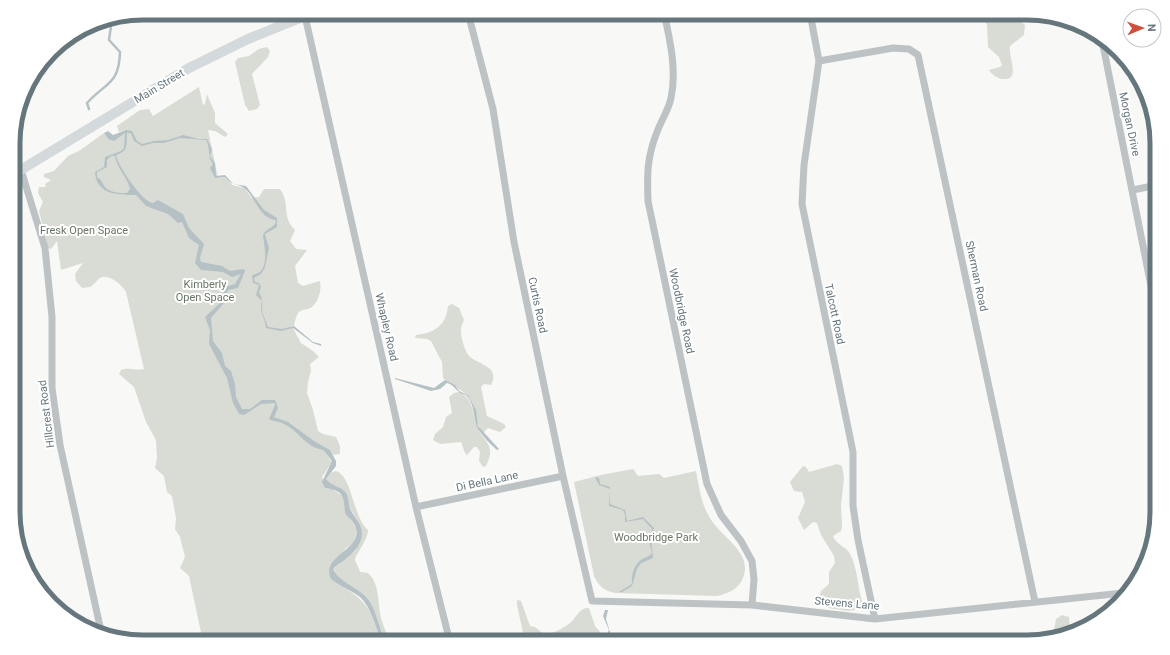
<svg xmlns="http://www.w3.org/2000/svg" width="1170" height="655" font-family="Roboto,sans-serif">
<rect width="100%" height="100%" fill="#f8f8f6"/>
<path fill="#d8dcd5" d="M981 13 1010 14 1025 25 1024 35 1010 46C1008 58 1022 81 1002 79 997 78 991 74 989 70L1000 67 1002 65 999 57 988 47 987 25Z
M267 47 270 51 268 57 252 74 260 105 257 109 249 111 245 105 235 62 238 58 249 56 259 49Z
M199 87 203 105 205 104 207 94 215 113V123L228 134 225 137 215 131 208 130 218 178 225 177 232 185 244 188 252 198 259 197 264 189H280C291 205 281 216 295 230L290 241 296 249 307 250 295 266 298 283 303 286 320 281C322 290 318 306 308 309 305 310 302 309 299 312 296 315 295 322 294 326H291V328H293L301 343 313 351 319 357 310 364 311 371 308 382 307 393 313 410 318 431 323 434 336 437 340 446V454L333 455 330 450 315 442 317 449 323 450 332 462 322 477 327 489H332L343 496 345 501V511L357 529 354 543 345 549 340 562 356 550 359 524 339 487 330 484 326 479 332 472 336 471C352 475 353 518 368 530 368 540 355 555 355 560 356 563 359 568 360 572L368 573C381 584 377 607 382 621 384 629 388 634 389 642H386L369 600 346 589C373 605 370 616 382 642H203L189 576 180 568 185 557 180 537 175 529 176 518 172 496 167 492 164 476 155 468 157 458 156 440 146 422 134 387 119 374 121 370C128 367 136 371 144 369L126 292C122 285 111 275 102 277 98 278 94 285 90 287L82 288 76 281 75 274 83 263 61 270 57 241 51 249 48 248 39 211 43 202 38 193 39 187H46L45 184 51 180 44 177V174L54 171 68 156 79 151 104 133 108 139 118 138 126 130 119 132 117 126 140 110 149 109 153 116Z
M452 304 459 308 464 320C463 323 461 326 461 329 460 335 465 352 469 356 478 365 501 366 491 385L484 384 481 387 487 416 504 424 506 427 500 432 488 428 483 433C474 422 476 407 468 395 462 391 447 382 443 378L442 362 431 341 427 339 415 338 416 335C434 333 446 326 448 306Z
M459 392C475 399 471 412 477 426 483 443 497 443 486 466L483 467 479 461 480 452 477 447H474L467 455 465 453 461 442 440 444 433 440 435 434 443 427 446 417 452 413 449 397 454 393Z
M837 464 842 466 844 478 841 505 842 527 841 531 833 536C836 545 846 546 850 554 858 568 857 588 863 604L862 609 848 611 828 608 819 598 821 591 829 584V572L835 563 834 556 821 535 817 523 813 522 804 530 798 518 805 502 802 492 794 491 790 482 803 466 806 467 809 472Z
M633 469 638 476 659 474 664 478 696 471C699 487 701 504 710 518 721 538 757 554 741 582 736 590 727 594 717 596L615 593C605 591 598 586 594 576L574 482 601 475Z
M517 600 521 601 530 626 535 627 545 635C552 634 563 628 569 624 576 619 579 607 589 608L595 626 600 632V642H525L517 605Z
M1062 615 1069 617 1070 631 1053 636 1056 619Z"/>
<path fill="#b5c1c4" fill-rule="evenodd" d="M126 130 132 131 137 141 142 144 154 141 168 140 183 135 199 139H207L212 149 210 156 215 163 216 176 225 175 233 184 246 186 264 210 277 218V227L265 234 269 248 265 267 261 274 254 278 255 282 259 283 261 287 259 292C262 299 263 300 262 308 262 314 266 321 268 327L282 329 294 326 313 342 321 344V346L313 343 293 328 281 331 266 328C265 317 259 312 262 301L256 295 259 285 253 283 252 276C254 274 257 274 260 272 269 263 264 246 263 235 266 228 274 228 276 222L275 220C258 217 256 197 244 188 235 182 234 188 225 177L215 178 210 168 213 164C207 156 211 149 206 140L180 138 164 143H153L142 146 134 141 131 133H127C126 145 129 151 116 155 118 166 142 202 153 203L158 200 183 214 189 228 204 244 200 258 201 262 222 266 230 271 244 269 245 271 238 288 228 290 224 303 211 318 213 341 222 353 225 366 231 371 235 384 236 397 242 409H250L262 400H275L278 408 274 417 288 422 314 441 330 450 336 461V466L326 479C331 486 341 486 346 493 349 498 348 503 350 508 352 514 357 519 360 525 368 544 348 558 334 567L333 570C341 583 357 587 367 598 375 606 380 631 386 642H382C375 628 372 608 360 597 351 590 340 586 331 579 320 555 362 551 356 528 354 521 348 518 345 513 344 496 344 491 325 488L322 482 332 461 323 450C306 448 298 430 284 424 279 421 274 422 269 419L275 405 274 403 261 404 244 415 239 414 233 403 227 378 209 344 210 330 205 317 222 301 225 287 235 284 241 274 232 277 223 272 201 270 195 263 199 245 189 238 182 222 178 223 168 214 146 206 136 195C119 195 96 195 95 172L104 167 105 157 121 151 124 148 125 133 114 141 108 139 104 133 108 131 113 135ZM111 156H115C117 169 127 176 130 189L127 193C120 193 110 193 105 187 102 183 102 180 97 177V172L107 167V160Z
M395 378 434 388 445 380 455 385 459 391 468 395 476 410 478 426 499 449 497 450C490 444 483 437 478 429 473 419 475 405 467 396 465 394 461 394 459 392 454 388 454 385 447 383L440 389 431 391 395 379Z
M578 472 599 478 600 484 610 487V504L625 510 627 521 643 517 654 528 651 540 653 558 641 563 637 569 632 586 622 592H619L632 584C631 575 634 565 641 560 645 557 649 557 652 553L649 541 652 529 643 519 625 522V515L623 510 609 506 610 489 599 485 595 477Z
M605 610H608L606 619 610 632 605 642H603L609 630 603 616Z"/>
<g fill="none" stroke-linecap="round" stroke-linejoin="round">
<path stroke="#b5c1c4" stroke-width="2.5" d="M89 109 87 103C106 82 119 85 120 52L109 40 112 19"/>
<path stroke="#bdc2c5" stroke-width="7" d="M468 13 493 109 514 242 563 476 592 601 752 605 875 619 1123 593
M664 13C670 40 677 70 671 98 669 109 661 121 657 132 647 157 647 174 648 201L707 484 721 515 741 541 752 561 754 579 752 605
M810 13 819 61 804 165 802 204 853 452V506L858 540 875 619
M305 16 416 507 450 642
M1102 40 1154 301 1157 306
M819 61 893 48 909 49 918 55 1035 602
M21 170 45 248 52 317V388L60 445 101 631
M1133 190 1157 185
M1155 403 1157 400
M416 507 563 476"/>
<path stroke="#d4d9db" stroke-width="10" d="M14 174 189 68 248 39 312 13"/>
</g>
<g text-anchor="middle" stroke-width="4" stroke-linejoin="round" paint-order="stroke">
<g font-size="11" fill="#66767d" stroke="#fff">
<text transform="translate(159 86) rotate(-31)" y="4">Main Street</text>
<text transform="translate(1130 124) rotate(78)" y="4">Morgan Drive</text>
<text transform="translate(977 276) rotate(78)" y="4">Sherman Road</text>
<text transform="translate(538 305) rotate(78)" y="4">Curtis Road</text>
<text transform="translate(682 311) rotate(78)" y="4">Woodbridge Road</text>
<text transform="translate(835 314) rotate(78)" y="4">Talcott Road</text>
<text transform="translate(387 327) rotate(77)" y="4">Whapley Road</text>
<text transform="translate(46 414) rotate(-97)" y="4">Hillcrest Road</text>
<text transform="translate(487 481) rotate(-12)" y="4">Di Bella Lane</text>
<text transform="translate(847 603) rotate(5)" y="4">Stevens Lane</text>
</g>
<g font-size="11" fill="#697664" stroke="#fff">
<text x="84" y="234">Fresk Open Space</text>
<text x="205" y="288">Kimberly<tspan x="205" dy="13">Open Space</tspan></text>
<text x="656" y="541">Woodbridge Park</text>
</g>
</g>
<path d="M0 0H1170V655H0ZM143 20H1027A123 123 0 0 1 1150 143V512A123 123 0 0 1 1027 635H143A123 123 0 0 1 20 512V143A123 123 0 0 1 143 20Z" fill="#fff" fill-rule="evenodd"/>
<path fill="none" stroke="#66767d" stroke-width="5" d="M143 20H1027A123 123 0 0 1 1150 143V512A123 123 0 0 1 1027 635H143A123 123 0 0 1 20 512V143A123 123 0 0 1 143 20Z"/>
<g transform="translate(1142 28) rotate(88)"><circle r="19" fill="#ffffff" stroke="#c2c8cb"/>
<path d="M0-3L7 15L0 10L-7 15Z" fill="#cf4f3e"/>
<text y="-6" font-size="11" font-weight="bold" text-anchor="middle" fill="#66767d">N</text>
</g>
</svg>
